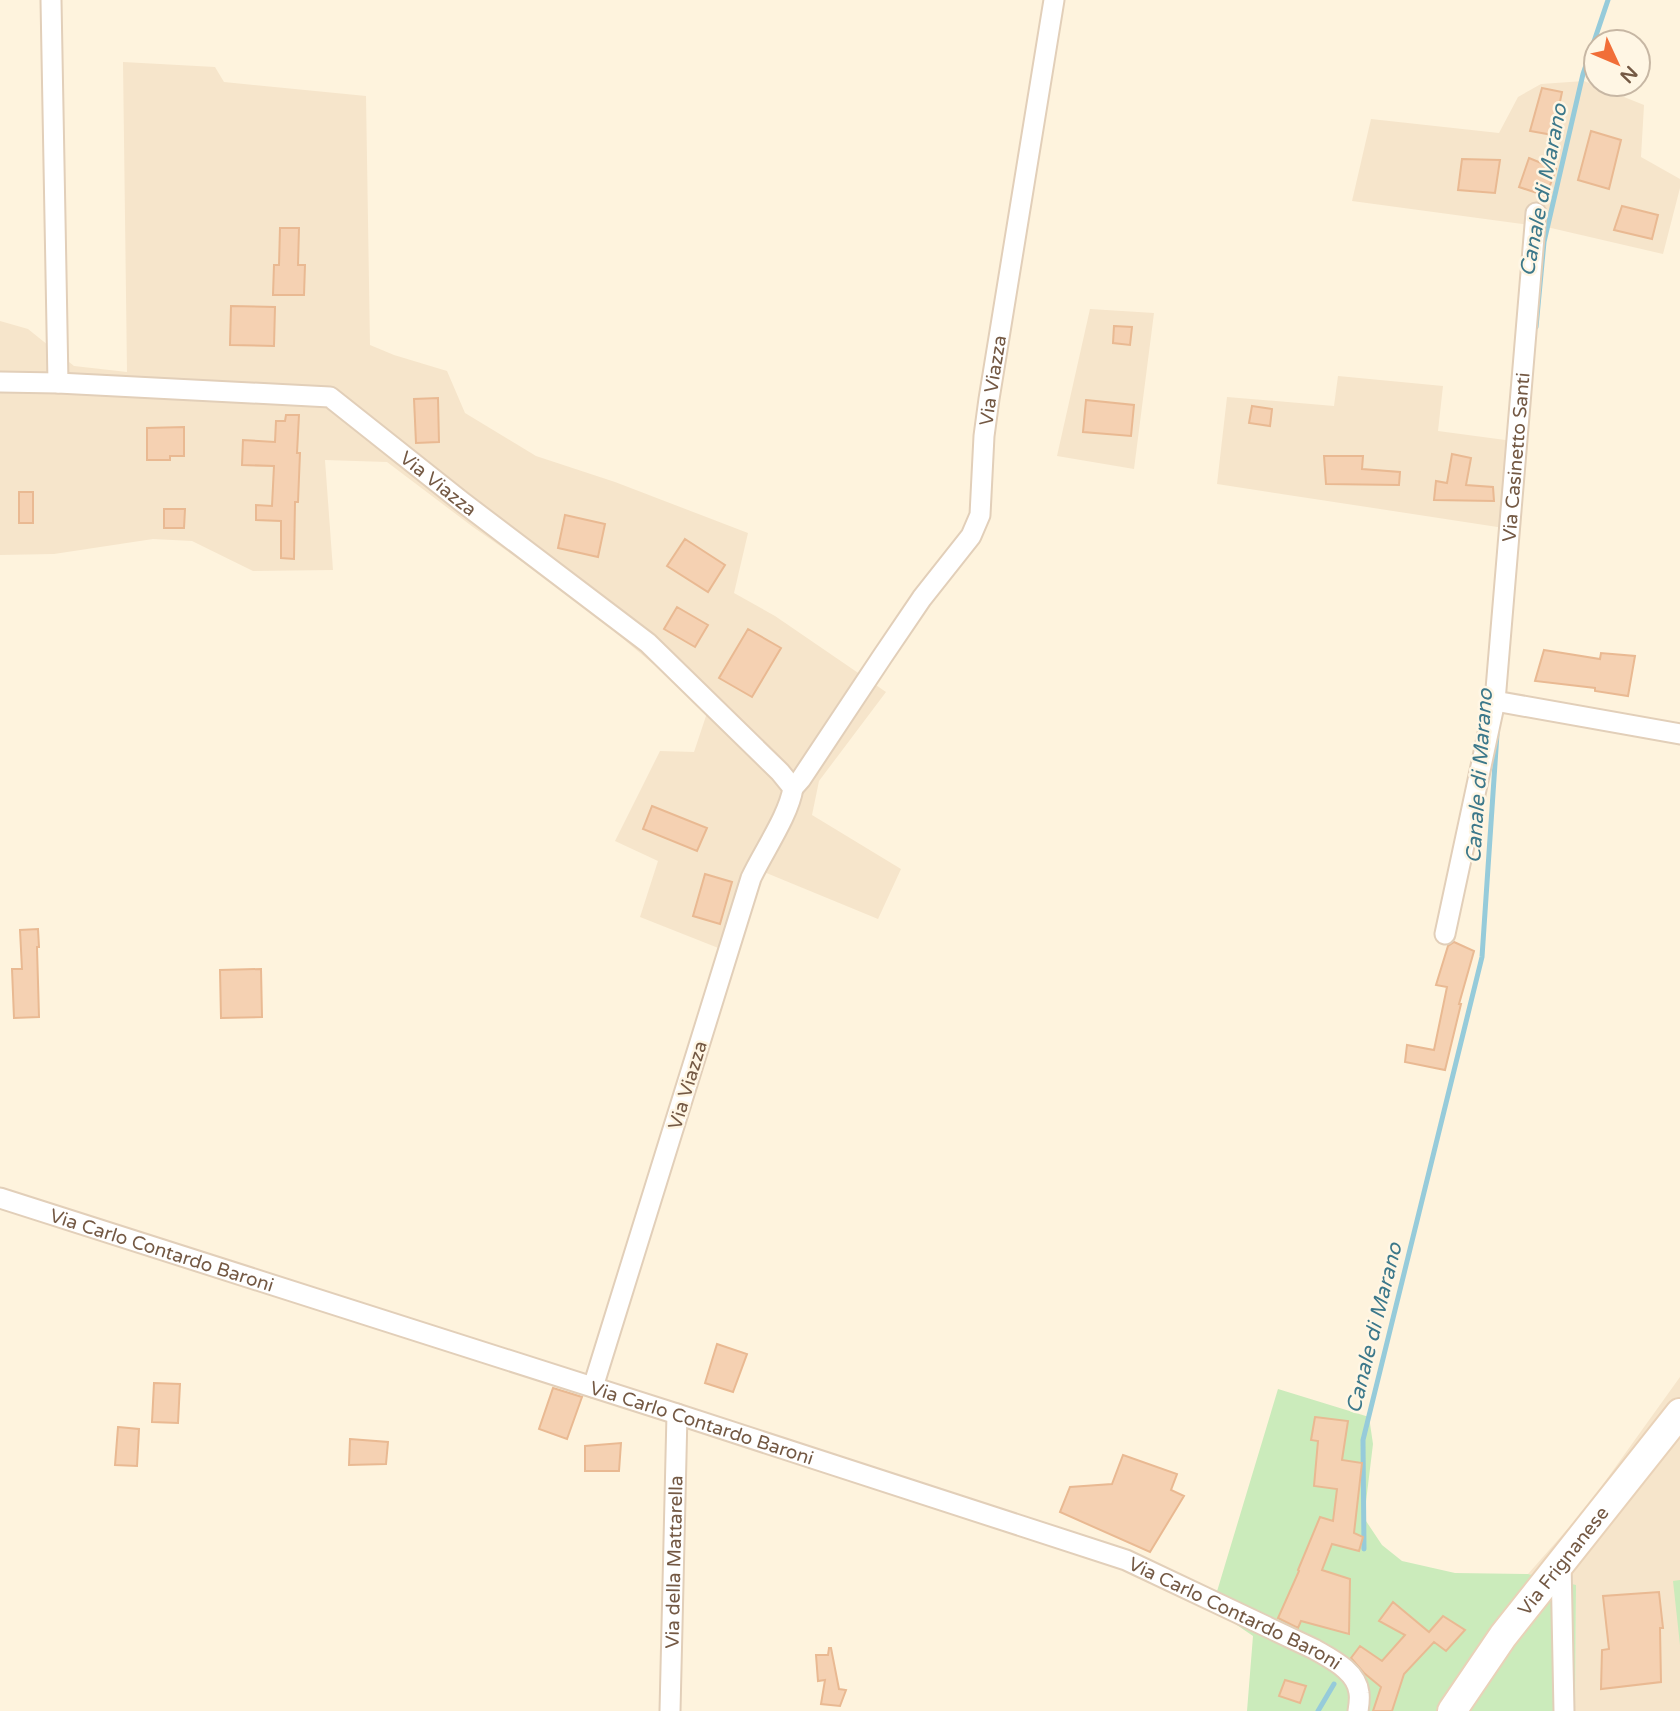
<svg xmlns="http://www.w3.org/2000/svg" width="1680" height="1711" font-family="'Varela Round',sans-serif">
<rect width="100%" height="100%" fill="#fef3dd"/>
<path fill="#f6e5cb" d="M123 62 215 67 224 82 366 96 370 345 394 355 447 371 465 413 536 456 615 482 748 533 734 593 775 616 886 692 819 781 812 815 901 869 878 919 764 872 736 955 640 917 658 861 615 841 660 751 694 752 708 710 578 601 473 527 387 462 325 460 333 570 253 571 192 541 153 539 54 554 0 555V321L28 329 74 366 127 372Z
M1584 81 1644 105 1641 157 1680 179V188L1663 254 1551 228 1352 201 1371 119 1499 133 1518 97 1541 84Z
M1090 309 1154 313 1134 469 1057 456Z
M1338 376 1443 386 1438 431 1527 443 1517 530 1217 484 1227 397 1334 406Z
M1680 1377V1711H1575L1576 1586 1528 1574 1586 1508Z"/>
<path fill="#cbebbb" d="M1278 1389 1369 1417 1373 1444 1364 1518 1382 1545 1402 1561 1455 1573 1528 1574 1576 1585 1575 1711H1247L1253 1636 1212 1608Z
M1680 1580V1645L1673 1581Z"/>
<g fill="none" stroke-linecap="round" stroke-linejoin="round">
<path stroke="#96cbda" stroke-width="5" d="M1536 327 1544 242 1583 74 1608 0
M1364 1549 1363 1440 1482 957 1497 734
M1318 1711 1334 1684"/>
</g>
<path fill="#f5d1b2" stroke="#e9b992" stroke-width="2" d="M1542 88 1562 92 1553 135 1530 131Z
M1591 131 1621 140 1609 189 1578 180Z
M1529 158 1556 169 1546 196 1519 187Z
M1462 159 1500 160 1495 193 1458 190Z
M1622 206 1658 215 1652 239 1614 230Z
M280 228H299L298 265H305L304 295H273L274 265H279Z
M231 306 275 307 274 346 230 345Z
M1114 326 1132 327 1130 345 1113 343Z
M438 398 439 442 416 443 414 399Z
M1086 400 1134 405 1131 436 1083 432Z
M1252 406 1272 409 1270 426 1249 423Z
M286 415H299L297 453H300L298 502H295L294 559 281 558V521L256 520V505L272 506 274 466 242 465 243 440 275 442 276 421H285Z
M184 427V456H170V460H147V428Z
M1452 454 1471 458 1466 485 1493 487 1494 501 1434 500 1436 481 1447 483Z
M1324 456H1363L1362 469 1400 472 1399 485 1326 484Z
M19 492H33V523H19Z
M164 509H185L184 528H164Z
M565 515 605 524 598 557 558 548Z
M685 539 725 565 708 592 667 566Z
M677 607 708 625 695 647 664 629Z
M748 629 781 648 752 697 719 678Z
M1544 650 1600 659 1601 653 1635 656 1628 696 1595 691V688L1535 681Z
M652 806 707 828 697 851 643 829Z
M705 874 732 882 720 924 693 916Z
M38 929 39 947H37L39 1017 14 1018 12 969H22L20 930Z
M1454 942 1474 951 1459 1004H1461L1445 1070 1405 1062 1407 1045 1434 1050 1447 987 1436 985 1448 946Z
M261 969 262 1017 221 1018 220 970Z
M717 1344 747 1354 733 1392 705 1383Z
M154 1383 180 1384 178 1423 152 1422Z
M553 1388 582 1397 567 1439 539 1429Z
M1315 1417 1348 1421 1342 1460 1362 1463 1354 1533 1363 1537 1359 1551 1332 1544 1322 1570 1350 1579 1349 1634 1301 1621 1298 1628 1278 1618 1299 1571 1298 1570 1320 1517 1333 1521 1337 1489 1314 1486 1318 1441 1311 1440Z
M118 1427 139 1429 137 1466 115 1465Z
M350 1439 388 1442 386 1464 349 1465Z
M621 1443 619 1471H585V1446Z
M1123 1455 1177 1474 1171 1490 1184 1496 1150 1552 1060 1512 1070 1487 1112 1484Z
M1659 1592 1663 1628H1660L1661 1682 1601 1689 1602 1650 1609 1649 1603 1596Z
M1393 1602 1429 1632 1443 1616 1465 1630 1446 1651 1434 1642 1404 1674 1392 1711H1373L1381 1687 1364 1673 1351 1658 1360 1646 1382 1661 1405 1635 1379 1621Z
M829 1648H831L839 1689 846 1690 840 1706 821 1704 825 1680 818 1681 816 1655H828Z
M1285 1680 1306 1686 1300 1703 1279 1696Z"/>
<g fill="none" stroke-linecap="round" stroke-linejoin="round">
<defs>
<g id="minor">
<path d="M51 0 58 383"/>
<path id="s1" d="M0 382 58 383 330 397 461 501 648 643 780 772 793 788C789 815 763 852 751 878L593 1387"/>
<path d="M1495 701 1680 734"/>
<path id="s2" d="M793 788 801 779 882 657 922 598 971 536 980 515 984 436 989 399 1054 0"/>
<path id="s3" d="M1445 934 1495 701 1536 213"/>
<path id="s4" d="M0 1198 677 1414 1126 1560 1314 1649C1331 1659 1357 1671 1359 1693 1360 1699 1359 1705 1358 1711"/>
<path d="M1561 1562 1564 1711"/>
<path id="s5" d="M670 1711 677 1414"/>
</g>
<g id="secondary">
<path id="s6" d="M1452 1711 1503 1636 1680 1413"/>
</g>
</defs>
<use href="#minor" stroke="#e2cfb9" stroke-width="23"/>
<use href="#secondary" stroke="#e9d2b8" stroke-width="32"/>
<use href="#minor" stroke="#fff" stroke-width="19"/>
<use href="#secondary" stroke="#fff" stroke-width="28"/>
</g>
<g text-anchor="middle" stroke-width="5" stroke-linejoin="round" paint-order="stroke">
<g font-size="19" fill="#745944" stroke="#fff6e4">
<text dy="7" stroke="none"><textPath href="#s2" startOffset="467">Via Viazza</textPath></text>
<text dy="7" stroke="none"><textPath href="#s3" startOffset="483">Via Casinetto Santi</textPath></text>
<text dy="7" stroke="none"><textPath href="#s1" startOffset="469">Via Viazza</textPath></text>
<text transform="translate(687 1085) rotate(-73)" y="7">Via Viazza</text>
<text dy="7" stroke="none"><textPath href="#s4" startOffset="170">Via Carlo Contardo Baroni</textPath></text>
<text dy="7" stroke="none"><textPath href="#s4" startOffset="737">Via Carlo Contardo Baroni</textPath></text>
<text dy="7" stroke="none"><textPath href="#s6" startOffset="187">Via Frignanese</textPath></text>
<text dy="7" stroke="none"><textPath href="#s5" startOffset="149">Via della Mattarella</textPath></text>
<text dy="7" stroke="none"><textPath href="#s4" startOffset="1304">Via Carlo Contardo Baroni</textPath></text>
</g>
<g font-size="21" font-style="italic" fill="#3c788a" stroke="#fff6e4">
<text transform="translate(1543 190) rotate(-79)" y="7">Canale di Marano</text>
<text transform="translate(1479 776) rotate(-86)" y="7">Canale di Marano</text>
<text transform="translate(1374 1328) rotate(-76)" y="7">Canale di Marano</text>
</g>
</g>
<g transform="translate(1617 63) rotate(134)"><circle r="33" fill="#fff6e4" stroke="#c7b7a4" stroke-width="2"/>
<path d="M0-5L12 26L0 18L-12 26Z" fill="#f16e38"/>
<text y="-10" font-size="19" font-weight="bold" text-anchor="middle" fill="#745944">N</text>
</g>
</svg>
